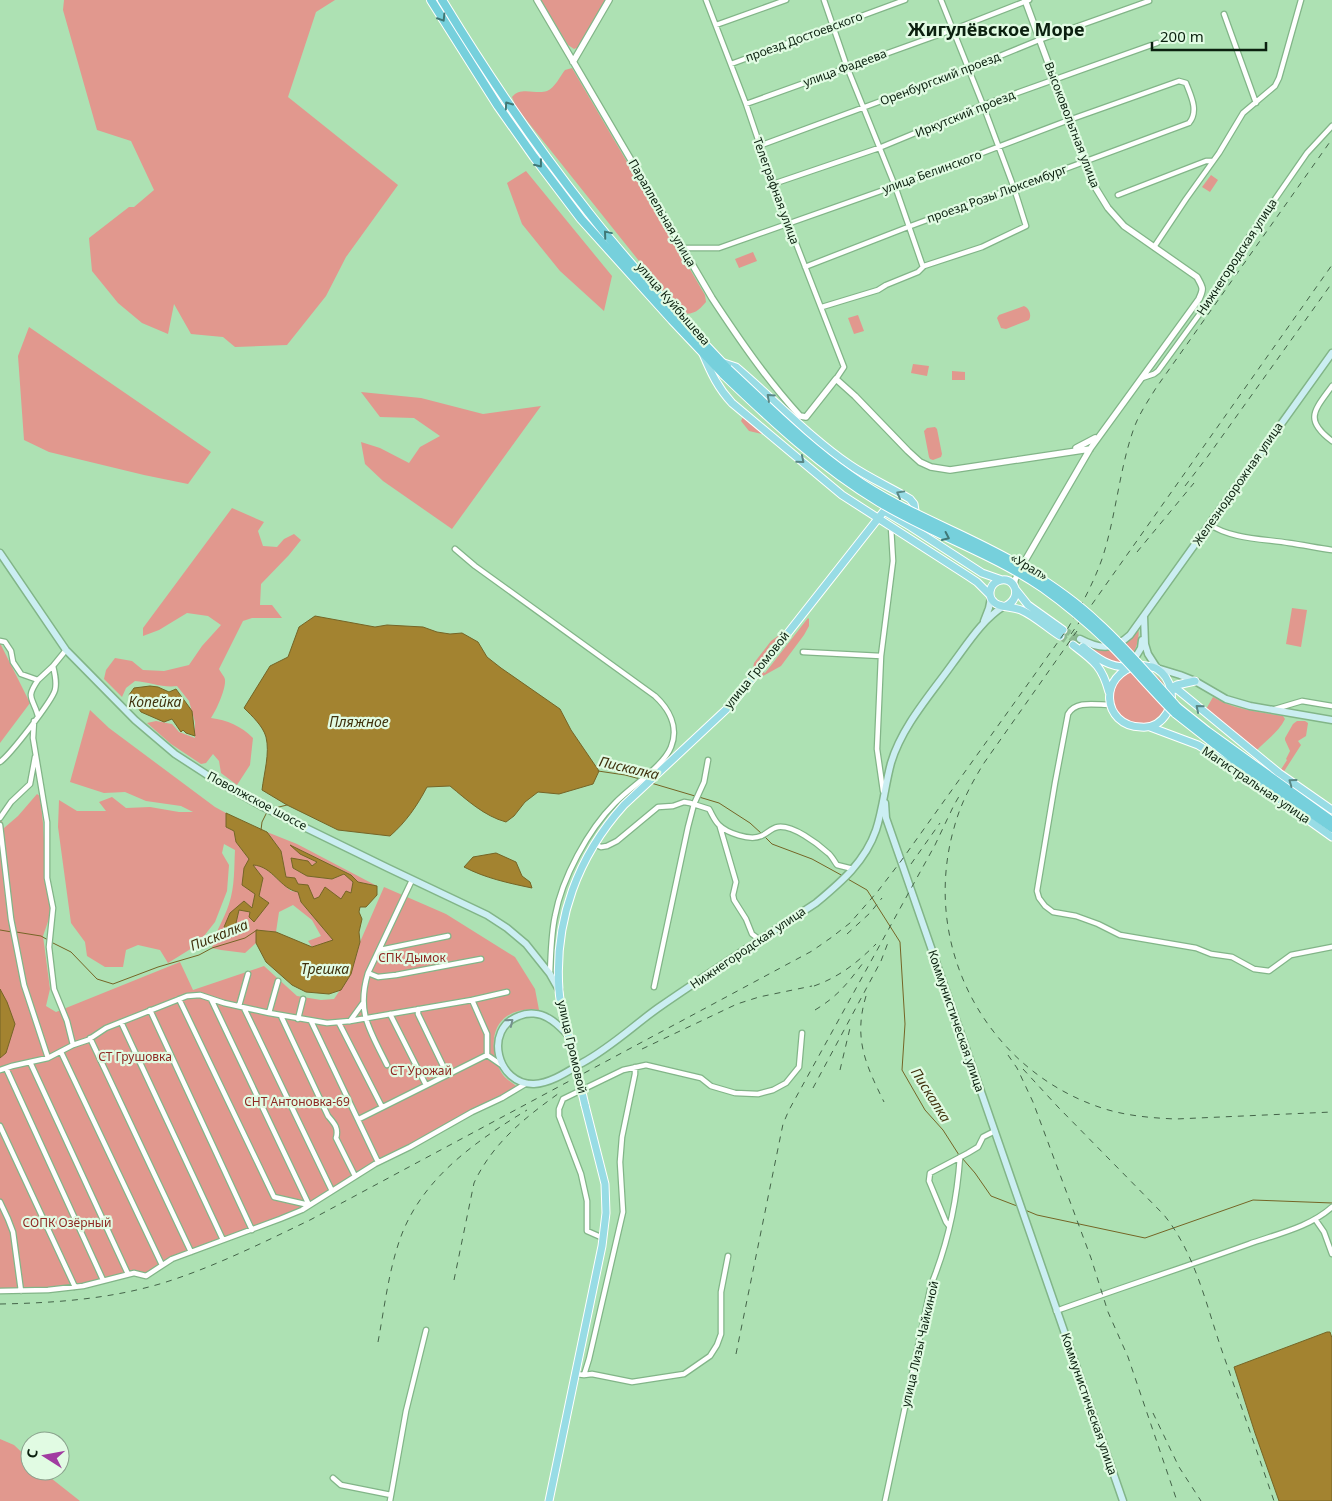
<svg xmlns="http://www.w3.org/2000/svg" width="1332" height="1501" font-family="'Noto Sans',sans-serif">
<rect width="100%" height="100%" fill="#ade1b3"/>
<path fill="#e1988e" d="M64 0H335L316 12 288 97 398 185 346 257 326 296 287 345 235 347 223 337 191 334 174 304 168 334 142 323 118 303 92 271 89 238 129 207H134L154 190 131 141 97 130 63 10Z
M541 0H607L579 47 574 49 568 45Z
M572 68 705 295 706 302C698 311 695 314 682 314L667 296 516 107 512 97C521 86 536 95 547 91 555 88 560 76 565 70Z
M526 171 612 276 604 311 560 271 522 224 507 183Z
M1211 175 1218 180 1210 192 1202 187Z
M753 252 757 261 739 268 735 259Z
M1024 306C1029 308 1032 315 1029 320L1006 329 1001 328 997 318 999 315Z
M858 315 864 331 854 334 848 318Z
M29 327 211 452 188 484 144 475 49 452 24 440 18 356Z
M913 364 929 366 927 376 911 373Z
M952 371 965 372V380H952Z
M361 392 421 398 483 414 541 406 452 529 383 481 365 464 361 442 380 448 409 463 420 447 440 436 414 418 380 417Z
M743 417 762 433V434L749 431 741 421Z
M935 427 937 429 942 454 941 457 933 460 930 459 929 457 924 431 927 428Z
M232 508 264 522 258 531 263 546 277 547 284 539 294 534 301 540 289 555 261 584 260 605H272L282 618H252L243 621 219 669C221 673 225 677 225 680 226 689 216 711 211 718 227 720 241 726 253 738L250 765 237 785 221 773 219 761 213 754 206 763 201 764 171 744 147 723 156 721 172 724 179 732 195 738V722L189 701 177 686C163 688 149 682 135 681L126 688 122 697 104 679 106 670 115 658 132 661 143 670 164 671 189 665 202 646 221 625 208 616 187 613 159 630 143 636V628Z
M1292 608 1307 610 1301 647 1286 644Z
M808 618 809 619V626L804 635 781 666 763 676 761 675 763 672 765 673Z
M1138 627C1141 640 1133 665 1115 663 1105 662 1096 653 1088 647 1116 653 1121 651 1138 627Z
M789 628 778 643 775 642 772 645H770L766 653 768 655 752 675 754 663 771 641Z
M0 643 30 703 0 743Z
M1113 697a27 27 0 1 1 54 0a27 27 0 1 1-54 0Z
M1213 697C1235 710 1259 712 1283 716L1285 719C1278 733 1266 740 1256 751L1205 711Z
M90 710 109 728 215 807 226 813V827L234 831 236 842 249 859 255 894 252 909 244 901 224 927 233 936 239 910 251 912 269 903 259 896 263 878 252 864 263 866 291 891 298 892 301 902 334 941 312 947 308 941 321 936 312 920 293 905 279 912 276 932 256 930V943L245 953 221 950 212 948C215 931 224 920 229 904 235 886 234 868 235 850L224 844 222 853 229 865 227 891 215 922 197 945 168 963 160 950 138 945 126 950 123 967H105L87 956 85 942 71 923 58 827 59 800 77 811H106L99 802 112 797 126 808 150 807 179 812H193L181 806 146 801 125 792 104 793 70 782Z
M1297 721H1305L1308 723 1306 736 1298 741 1301 745 1283 773 1280 771 1287 760 1286 759 1290 751 1285 740V738L1293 724Z
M37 794 40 796 43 823 46 878 52 910 43 936 50 989 46 1006 56 1012 180 962 193 990 264 966 297 996 321 1000 334 999 351 974 360 942 384 887 446 914 515 957 535 989 539 1010C511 1007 491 1020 494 1050 495 1058 498 1068 503 1075 507 1080 514 1084 519 1088L389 1158 284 1220 171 1261 145 1278 133 1275 82 1288 47 1292 0 1293V815L4 828 18 816Z
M267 832 297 844 377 886 358 882 351 875 292 846 300 854 317 862 312 866 291 858 293 868 307 876 332 879 344 874 354 882 351 893 340 900 319 898 314 899 298 884 286 877 281 851Z
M0 1439 14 1445 30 1460V1471H42L80 1501H0Z"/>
<path fill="#a38330" stroke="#756526" d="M315 616 375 627 387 625 423 627 437 632 450 634 462 633 478 642 487 657 501 668 560 709 571 730 599 771 593 784 559 794 538 792 525 802 514 816 506 822C484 816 467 800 450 786L427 787C417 806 406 822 390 836L338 830 287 805 262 790C264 773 270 753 266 737 263 726 252 716 244 708L270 666 288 657 299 627Z
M150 686 158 687 169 692 176 689 192 711 195 736 186 733 183 730 181 732 172 719 164 722 141 712 129 695 134 688Z
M226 813 267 832 281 851 286 877 295 878 298 884 308 885 314 899 319 897 325 887 341 899 346 891 351 893 353 882 344 874 332 879 307 876 293 868 291 858 308 861 312 866 317 862 300 854 290 845 351 875 358 882 377 886V895L366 907H360L359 912 362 919 359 932 360 942 351 974 341 990 329 994 306 992 292 985 266 962 256 943V930L276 932 312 947 333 940 301 902 298 892C280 889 273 866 253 865L263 878 259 896 269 903 254 922 249 917 250 912 239 910 233 936 224 927 230 913 244 901 252 908 255 894 242 885 244 868 249 859 236 842 234 831 226 827Z
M496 853 516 862 522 876 530 882 532 888C508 883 485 878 464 867L473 857Z
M0 989 7 1002 15 1024 6 1053 0 1058Z
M1327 1332H1330L1332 1338V1501H1279L1255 1433 1234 1367Z"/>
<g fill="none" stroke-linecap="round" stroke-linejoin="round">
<path stroke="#756526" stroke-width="1" d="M598 771 625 775 640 779
M651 783 695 796
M699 797 719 803 750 823 762 834
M271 809 287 805
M261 830 262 822 267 812
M765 837 772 844 812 859 843 876
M846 878 867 890 900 942 905 1024 902 1070 925 1110 943 1130 959 1155
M0 930 12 932
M16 932 41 936 48 940
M51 942 71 952 97 979 113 984 158 967 199 955 212 948 245 938 257 930
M962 1158 975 1173 991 1196 1017 1206
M1025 1210 1037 1215 1145 1238 1253 1200 1332 1203"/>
<path stroke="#8dba92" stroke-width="6" stroke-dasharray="6 3" stroke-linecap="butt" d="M1065 630 1080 639"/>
<path stroke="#8dba92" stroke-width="7" stroke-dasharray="7 3.5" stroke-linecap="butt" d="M1063 630 1078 643
M1060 636 1073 645"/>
<defs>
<path id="minor" d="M706 0 746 104 773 184 844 367 836 379
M824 0 847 67 895 186 923 267
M1224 14 1256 103
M716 25 786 0
M731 64 905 0
M746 104 952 30 1029 0
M759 146 968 69 1039 40 1149 1
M773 184 879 148 983 105 1157 43
M1118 195 1206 161H1213
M1154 247 1186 199 1219 153 1243 113 1275 86 1279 78 1301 0
M682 248H719L895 186 1069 120 1179 81 1186 83C1191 96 1199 111 1189 123L908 227 805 267
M822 307 878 290 886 285 918 272 924 266 982 247 1026 226 1014 188 983 105 941 0
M1142 378 1154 374 1158 371 1231 271 1244 244 1307 153 1332 126
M1332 386C1315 410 1303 419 1332 441
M1209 524C1230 539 1264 539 1289 543 1303 545 1318 548 1332 550
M455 549 475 566 655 696C669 709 679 727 671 747 663 767 630 787 615 803 588 830 562 878 555 916 551 935 551 954 550 973
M0 641 5 642 11 651 13 662 21 674 38 680 53 666
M803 652 881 656
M1111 705C1096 705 1076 700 1068 714L1055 783 1037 891 1039 898 1045 906 1053 912 1076 916 1098 924 1120 935 1196 948 1211 954 1232 957 1254 969 1269 971 1291 955 1332 947
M1275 709 1302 701 1332 706
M38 716C33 697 25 699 38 680
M34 721 33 738 47 822V878L53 908 49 947 54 989 67 1021 73 1045
M0 762C10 755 52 701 55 690 57 682 55 674 53 666L66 650
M883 791 877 749 881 656 893 561 891 527
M0 818 11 802 30 784 35 757
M0 825 11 919 24 985 48 1058
M720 827 736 882 733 895 734 900 746 919 752 934 760 940
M594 844 601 847 607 846 617 841 658 807 673 806 684 802 690 803 709 809C712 814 714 820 719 825 727 833 750 841 761 836 767 834 771 828 778 827 793 825 817 843 828 853 832 856 834 861 837 865L853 869
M380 950 448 936
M368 973 378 977 396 975 481 959
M654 987 688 827 694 804 704 782 708 760
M179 999 274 1197 309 1205
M211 999 309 1205
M472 1000 507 992
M239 1006 248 974
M244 1008 332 1191
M418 1009V1014L447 1074
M150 1010 252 1230
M269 1013 278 981
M390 1014 426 1085
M281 1016 328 1116C334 1123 339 1128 336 1138L355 1176
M298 1019 303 999
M311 1021 378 1162
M350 1021 363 1003
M121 1022 223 1240
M339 1023 382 1107
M90 1038 191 1252
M61 1052 162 1265
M30 1062 128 1274
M387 1065C370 1030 356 1013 368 973L412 880
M6 1068 103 1280
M0 1070 12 1066 48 1058 73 1045 88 1040 106 1028 187 996 200 995 224 1003 269 1013 327 1023 350 1021 472 1000 487 1034V1055L503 1066
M359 1119 487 1055
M0 1126 75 1287
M0 1202 8 1219 13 1232 21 1291
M1315 1219 1324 1232 1332 1254
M949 1226 946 1222 929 1181 930 1173 968 1153 978 1147 983 1137 995 1131
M603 1238 587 1231V1201L581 1174 559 1116V1109L563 1099 623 1070 646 1065 701 1078 711 1086 735 1093 758 1094 773 1090 786 1083 799 1067 802 1033
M0 1291 48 1290 83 1286 134 1273 146 1276 172 1259 280 1219 302 1210 375 1164 410 1147 472 1112 502 1098 527 1083
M1056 1311C1120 1288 1185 1267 1249 1244 1277 1234 1310 1227 1332 1207
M576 1374 584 1375 592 1374 632 1382 684 1374 710 1356 717 1345 721 1334V1292L728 1256
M584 1375 589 1359 623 1212 620 1162 622 1137 635 1074V1067
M333 1478 341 1485 391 1495
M390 1501 406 1411 426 1330
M885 1501 931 1285C947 1246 957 1200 960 1157"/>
<path id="tertiary" d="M537 0 712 298C739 339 767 380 800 416L806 417 836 379 855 396 908 451 920 462 931 467 950 470 1090 449
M573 62 609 0
M1076 448 1095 438
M1014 586 1015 580 1019 571 1090 449 1199 299C1204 288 1203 288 1197 277L1124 226 1108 208 1092 182 1025 0"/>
<path id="secondary" d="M0 553 66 650 135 720 175 754 215 780 263 807 388 868 487 915 507 928 526 944 550 974 559 990
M1144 616 1145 644 1148 654 1157 668 1180 675 1195 681 1226 699 1250 706 1332 720
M984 621 989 608 991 598
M1080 639C1099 649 1113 651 1130 635L1332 353
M1132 663 1141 648 1142 640
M885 803 886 818 901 861 1123 1501
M568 1035C562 1029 556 1022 548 1018 540 1013 528 1012 519 1016 483 1029 497 1085 534 1084 551 1083 567 1072 582 1063 610 1048 633 1026 658 1008 710 972 763 938 816 903 841 882 865 862 876 830 883 809 885 785 891 763 902 726 931 694 953 663 968 643 982 620 1004 606"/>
<path id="primary" d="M703 354C711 373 718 388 732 403L842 495 968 576 977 582 990 595
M721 362 736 367C774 399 809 437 850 465 869 478 890 487 910 499L914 504 916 517
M1016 590 1028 605 1063 630
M1006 606C1024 597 1014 574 998 581 989 585 987 597 995 603 999 607 1013 607 1021 610 1035 616 1047 628 1060 636
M1073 645C1094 661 1102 666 1109 692
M1083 647C1097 658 1110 668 1129 667
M1139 665C1144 666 1153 666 1157 669 1172 678 1175 700 1167 713 1161 723 1152 728 1141 727 1102 726 1097 674 1139 665Z
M1171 688 1178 690 1279 773 1332 810
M1171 688 1177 685 1195 681
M1150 727 1198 745 1237 769 1332 837
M570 1042C566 1025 560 1008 559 990 554 920 578 856 624 805L732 704 884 511 911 527 982 573 1002 580
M549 1501 602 1246 606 1213 605 1184 585 1105"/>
<path id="trunk" d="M431 0 498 106 534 157 581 219 672 320 724 375
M442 0C487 74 535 145 589 213 632 268 680 318 728 369
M1177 707 1207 731 1332 821
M1175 713 1235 760 1332 828"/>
</defs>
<use href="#minor" stroke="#82b588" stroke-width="7"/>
<use href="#tertiary" stroke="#82b588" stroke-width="8"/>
<use href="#secondary" stroke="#82b588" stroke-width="9"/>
<use href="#primary" stroke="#fff" stroke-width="9"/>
<use href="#trunk" stroke="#fff" stroke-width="10"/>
<use href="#minor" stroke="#fff" stroke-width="4.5"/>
<use href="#tertiary" stroke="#fff" stroke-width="5.5"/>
<use href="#secondary" stroke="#cbeef2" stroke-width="6"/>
<use href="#primary" stroke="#98dce5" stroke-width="7"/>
<use href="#trunk" stroke="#76d0dc" stroke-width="8"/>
<path stroke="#446449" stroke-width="1" stroke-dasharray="6 6" stroke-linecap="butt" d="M1185 486 1208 456 1332 283
M1137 552 1194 483
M1077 631 984 763C971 784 960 805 954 828 920 947 987 1072 1105 1109 1128 1116 1152 1118 1176 1119L1332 1112
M1071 634 1332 265
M911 864 940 823
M847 934 870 913 882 898
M814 986C839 977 857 963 876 944
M866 996C853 1039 866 1065 884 1102
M815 1010C838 996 847 984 863 963
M642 1049 737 1004 759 997 812 986
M1008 1055 1017 1068 1033 1102 1091 1258 1108 1312 1128 1357 1177 1501
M1023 1069 1058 1107 1164 1215C1194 1252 1205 1300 1220 1345 1238 1397 1256 1449 1274 1501
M840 1070 850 1028
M813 1088 881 961 889 940
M454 1280 474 1183C493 1142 527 1116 562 1091
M0 1304C55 1303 110 1299 163 1283 214 1267 262 1243 310 1220L812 951 832 937 850 923 878 891 901 861 1068 628C1081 606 1093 584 1102 559 1116 517 1119 470 1134 428 1139 414 1148 401 1156 388L1332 139
M378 1342C384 1310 388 1276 398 1245 418 1181 473 1143 527 1110
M736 1354 783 1124 789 1110 935 845 954 805 961 793
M1153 1413 1179 1467 1201 1501"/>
<defs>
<path id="primary-bridge" d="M570 1042 585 1105"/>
<path id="trunk-bridge" d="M728 369C768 406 806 445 851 476 904 514 968 534 1024 568 1050 584 1075 601 1097 622 1126 648 1151 678 1177 707
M724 375C772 421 822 468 879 502 932 534 992 553 1043 588 1067 605 1089 624 1110 644 1132 666 1153 691 1175 713"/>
</defs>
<use href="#primary-bridge" stroke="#fff" stroke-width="9" stroke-linecap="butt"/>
<use href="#trunk-bridge" stroke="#fff" stroke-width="10" stroke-linecap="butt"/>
<use href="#primary-bridge" stroke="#98dce5" stroke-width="7"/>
<use href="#trunk-bridge" stroke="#76d0dc" stroke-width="8"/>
</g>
<defs><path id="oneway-chevron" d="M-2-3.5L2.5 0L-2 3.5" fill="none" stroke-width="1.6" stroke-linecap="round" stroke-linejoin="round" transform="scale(1.25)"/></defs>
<g stroke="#407876">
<use href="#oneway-chevron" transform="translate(442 18) rotate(58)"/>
<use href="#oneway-chevron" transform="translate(508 105) rotate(-125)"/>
<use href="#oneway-chevron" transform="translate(539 164) rotate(52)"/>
<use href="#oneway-chevron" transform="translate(607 234) rotate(-130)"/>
<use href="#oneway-chevron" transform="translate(946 537) rotate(25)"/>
</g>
<g stroke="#598785">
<use href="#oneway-chevron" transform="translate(770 397) rotate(-138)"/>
<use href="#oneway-chevron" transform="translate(801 460) rotate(40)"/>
<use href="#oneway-chevron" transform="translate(900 494) rotate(-151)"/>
<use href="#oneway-chevron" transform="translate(1199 708) rotate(-140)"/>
<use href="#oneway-chevron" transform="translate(1292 782) rotate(-144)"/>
</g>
<use stroke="#75918c" href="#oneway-chevron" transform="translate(510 1022) rotate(-39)"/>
<g text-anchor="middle" stroke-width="4.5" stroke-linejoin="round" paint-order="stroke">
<g font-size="12" fill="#0b200f" stroke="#e1fbe3">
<text transform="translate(804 37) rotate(-20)" y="4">проезд Достоевского</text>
<text transform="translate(845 68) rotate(-20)" y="4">улица Фадеева</text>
<text transform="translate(940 79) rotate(-21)" y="4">Оренбургский проезд</text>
<text transform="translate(965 114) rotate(-22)" y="4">Иркутский проезд</text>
<text transform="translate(1072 125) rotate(69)" y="4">Высоковольтная улица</text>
<text transform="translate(932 172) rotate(-20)" y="4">улица Белинского</text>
<text transform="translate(776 191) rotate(70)" y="4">Телеграфная улица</text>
<text transform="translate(997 194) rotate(-20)" y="4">проезд Розы Люксембург</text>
<text transform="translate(662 213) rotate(60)" y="4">Параллельная улица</text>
<text transform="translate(1237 257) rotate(-57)" y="4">Нижнегородская улица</text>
<text transform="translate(673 304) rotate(49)" y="4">улица Куйбышева</text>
<text transform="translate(1238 484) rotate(-55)" y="4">Железнодорожная улица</text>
<text transform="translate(1029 567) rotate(31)" y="4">«Урал»</text>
<text transform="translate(757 670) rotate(-51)" y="4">улица Громовой</text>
<text transform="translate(1256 785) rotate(34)" y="4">Магистральная улица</text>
<text transform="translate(257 801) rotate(28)" y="4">Поволжское шоссе</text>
<text transform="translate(748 948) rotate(-34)" y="4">Нижнегородская улица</text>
<text transform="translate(956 1021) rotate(71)" y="4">Коммунистическая улица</text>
<text transform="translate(572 1047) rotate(77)" y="4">улица Громовой</text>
<text transform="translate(920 1344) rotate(-77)" y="4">улица Лизы Чайкиной</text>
<text transform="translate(1089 1404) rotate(71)" y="4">Коммунистическая улица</text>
</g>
<g font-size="12" fill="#8e2923" stroke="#e1fbe3">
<text x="412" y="962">СПК Дымок</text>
<text x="135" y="1061">СТ Грушовка</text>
<text x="421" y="1075">СТ Урожай</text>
<text x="297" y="1106">СНТ Антоновка-69</text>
<text x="67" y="1227">СОПК Озёрный</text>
</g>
<g font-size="14" font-style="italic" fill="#40320e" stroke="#e1fbe3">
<text x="155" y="707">Копейка</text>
<text x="359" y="727">Пляжное</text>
<text transform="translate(629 768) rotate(13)" y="5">Пискалка</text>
<text transform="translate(219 935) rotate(-22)" y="5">Пискалка</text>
<text x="325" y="974">Трешка</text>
<text transform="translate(931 1095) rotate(58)" y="5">Пискалка</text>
</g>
<g font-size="18" font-weight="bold" fill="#0b200f" stroke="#e1fbe3">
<text x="996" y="36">Жигулёвское Море</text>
</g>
</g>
<g transform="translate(45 1456) rotate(281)"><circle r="24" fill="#e1fbe3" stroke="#8ba38e"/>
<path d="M0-4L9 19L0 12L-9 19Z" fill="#a13ca1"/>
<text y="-8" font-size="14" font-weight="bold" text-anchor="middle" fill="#0b200f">С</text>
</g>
<path d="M1152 42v8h114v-8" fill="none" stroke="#0b200f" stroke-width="2.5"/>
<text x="1160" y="42" font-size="15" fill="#0b200f" stroke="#e1fbe3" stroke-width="4" paint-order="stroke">200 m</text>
</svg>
